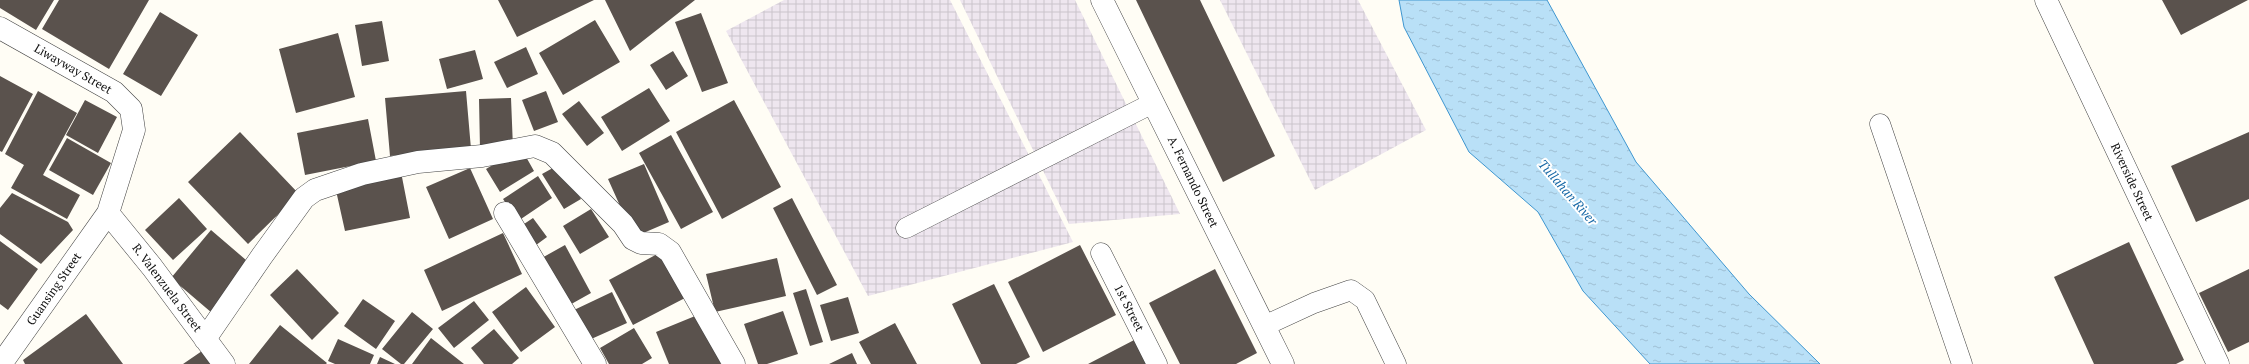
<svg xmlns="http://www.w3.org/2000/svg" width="2249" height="364" font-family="'PT Serif',serif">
<defs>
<pattern id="industrial-grid" width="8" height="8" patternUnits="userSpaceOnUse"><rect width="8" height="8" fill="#eee6ef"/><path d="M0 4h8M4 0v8" fill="none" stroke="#cbc4cc"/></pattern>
<pattern id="water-ripples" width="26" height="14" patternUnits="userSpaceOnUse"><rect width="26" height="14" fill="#b9e0f7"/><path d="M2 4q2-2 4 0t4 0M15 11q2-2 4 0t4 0" fill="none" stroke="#9ebfd3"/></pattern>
</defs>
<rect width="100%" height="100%" fill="#fffdf5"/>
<path fill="url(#industrial-grid)" d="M784 0H950L1073 242 868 296 726 31Z
M960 0H1075L1180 214 1069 224Z
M1220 0H1358L1426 130 1315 190Z"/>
<path fill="url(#water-ripples)" stroke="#3f96cf" d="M1399 0H1547L1636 162 1749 294 1820 364H1650L1583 291 1538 212 1469 152 1404 27Z"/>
<path fill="#5a524d" d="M0 0H54L36 30 0 8Z
M59 0H149L109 69 42 29Z
M498 0H594L517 37Z
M605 0H695L630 51Z
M1136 0H1200L1275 156 1223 182Z
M2162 0H2248L2181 35Z
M160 12 198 35 161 96 123 74Z
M701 13 728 83 702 92 675 22Z
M595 20 620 62 563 95 539 53Z
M382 21 389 61 362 66 355 25Z
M338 33 355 97 296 113 279 49Z
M526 47 538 74 507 88 494 62Z
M475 50 483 79 447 89 439 59Z
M673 51 688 76 666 90 650 65Z
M0 76 33 94 2 152 0 151Z
M649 88 670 121 622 151 601 117Z
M38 91 77 113 43 175 80 195 67 219 11 188 24 165 5 154Z
M466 91 471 149 390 156 385 98Z
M546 91 558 122 534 131 522 100Z
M511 98 513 148 480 149 479 99Z
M85 100 117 117 98 153 66 135Z
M734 100 781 187 722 219 676 132Z
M579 101 604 133 587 146 562 114Z
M368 119 376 161 305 175 297 133Z
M240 132 299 194 248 244 188 182Z
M2249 132V199L2196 222 2171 166Z
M671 135 713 212 681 229 639 153Z
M67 138 111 163 93 195 49 170Z
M521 148 534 171 500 192 486 169Z
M560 164 581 199 564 209 542 174Z
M644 164 669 222 634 237 608 179Z
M470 168 493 219 449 239 426 187Z
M401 172 410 218 345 231 335 186Z
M538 176 552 198 518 221 503 199Z
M12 193 68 222 73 230 41 264 0 234V208Z
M179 198 207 229 173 260 145 230Z
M792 198 837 285 817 295 773 208Z
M591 209 609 237 580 254 563 226Z
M533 218 547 237 532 248 518 228Z
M211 230 253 266 212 313 171 278Z
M503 233 522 274 442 311 424 270Z
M0 241 38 269 8 310 0 304Z
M2129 242 2184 360 2176 364H2094L2054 277Z
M565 245 591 293 566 307 540 259Z
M1080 245 1116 315 1043 352 1008 282Z
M661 252 685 298 633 325 609 280Z
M777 258 786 296 715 312 706 274Z
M297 269 339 313 312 340 270 295Z
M1215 269 1257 353 1236 364H1180L1149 303Z
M2249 269V342L2228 352 2199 293Z
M994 284 1030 357 1016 364H981L952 304Z
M526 287 555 327 521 352 492 312Z
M806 289 823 342 810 346 793 293Z
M612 292 627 323 589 340 574 310Z
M848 297 859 333 831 341 820 305Z
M363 299 395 321 376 349 344 326Z
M474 301 489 320 454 348 438 328Z
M783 311 798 354 767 364H758L744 324Z
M412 312 433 329 404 364H401L382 349Z
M86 314 123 364H25L23 360Z
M700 314 721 364H669L656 332Z
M895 323 917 364H871L859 342Z
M280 325 327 363 326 364H249Z
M634 328 652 358 642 364H609L600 348Z
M494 329 519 358 512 364H484L471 348Z
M431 338 464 364H412Z
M1138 338 1151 364H1088Z
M338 339 374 355 370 364H335L328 361Z
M202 351 211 364H183Z
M852 353 857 364H829Z
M380 357 395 364H377Z"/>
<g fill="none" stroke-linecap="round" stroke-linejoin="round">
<defs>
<path id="service" d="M1880 124 1962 364
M906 228 1153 103
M1101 253 1157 364
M1264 326 1314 303 1351 290 1365 300 1396 364"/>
<path id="minor" d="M2046 0 2218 364
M0 28 114 92 131 109 134 130 108 213 1 364
M108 213 152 267 224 364
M505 213 595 364
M205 339 262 256 304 198 315 190 362 174 418 162 482 156 535 146 552 153 623 224 633 239 641 243 659 244 670 252 734 364"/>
<path id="tertiary" d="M1102 0 1283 364"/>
</defs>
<use href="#service" stroke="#444" stroke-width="21"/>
<use href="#minor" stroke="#444" stroke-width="23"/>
<use href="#tertiary" stroke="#444" stroke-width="23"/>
<use href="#service" stroke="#fff" stroke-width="20"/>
<use href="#minor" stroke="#fff" stroke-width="22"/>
<use href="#tertiary" stroke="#fff" stroke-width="22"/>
</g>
<g text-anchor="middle" stroke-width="4" stroke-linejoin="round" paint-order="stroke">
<g font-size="12" fill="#111" stroke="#fff">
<text transform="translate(73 69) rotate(30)" y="4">Liwayway Street</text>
<text transform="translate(1193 182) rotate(64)" y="4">A. Fernando Street</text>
<text transform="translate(2132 182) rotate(65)" y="4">Riverside Street</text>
<text transform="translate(167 288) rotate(53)" y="4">R. Valenzuela Street</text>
<text transform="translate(54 289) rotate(-55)" y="4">Guansing Street</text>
<text transform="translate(1129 308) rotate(63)" y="4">1st Street</text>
</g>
<g font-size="13" font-style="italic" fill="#1768a6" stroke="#fff">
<text transform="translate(1568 192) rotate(49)" y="5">Tullahan River</text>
</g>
</g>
</svg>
